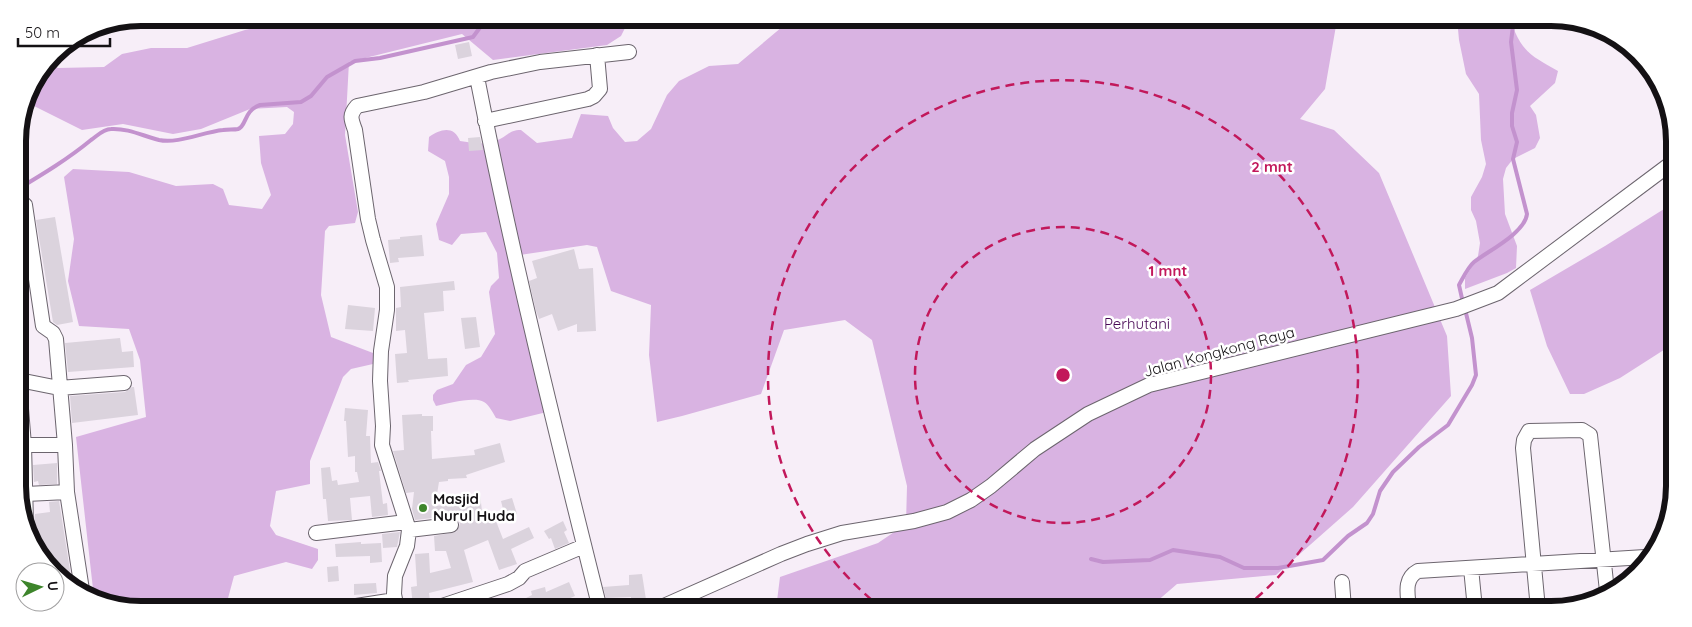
<svg xmlns="http://www.w3.org/2000/svg" width="1692" height="627" font-family="Quicksand,sans-serif">
<rect width="100%" height="100%" fill="#f7eef8"/>
<path fill="#d9b3e2" d="M307 18H630L621 36 607 45 493 60 462 34 349 62 345 135 358 212 355 223 329 226 325 231 321 295 331 337 373 353V364L351 369 343 377 310 461V484L276 491 270 526 276 535 318 549V560L312 569 286 562 234 576 227 602 219 609C188 609 119 615 94 598L76 437 146 417 140 360 129 329 79 326 68 281 74 239 64 177 73 169 129 172 176 186 213 184 223 189 229 205 262 209 271 195 261 163 259 136 285 134 293 124 294 112 287 107 250 109 201 129 173 134 123 124 82 130 26 102 30 87 48 63 58 68 104 67 122 54 151 48H187L245 30Z
M778 18H1335L1337 20 1325 89 1300 119 1334 130 1379 173 1447 336 1451 396 1353 507 1276 575 1177 584 1148 609H776L780 577 878 543 906 524 907 486 872 340 845 320 784 330 761 394 682 416 657 422 649 355 651 305 611 291 597 247 587 245 513 256 551 411 510 421 496 418C493 413 489 405 484 402 474 396 447 404 436 406L433 400V395L437 390 453 384 466 365 481 357 495 334 489 292 491 286 499 278 497 253 486 232 461 234 452 245 439 240 436 224 449 194V177L445 161 428 151 429 137C440 129 454 125 460 141 473 143 487 146 500 139 509 135 509 130 521 130L537 143 572 138 581 114 608 116 613 128 625 142 637 141 651 129 667 95 679 81 709 66 738 64 782 27Z
M1457 18H1511C1511 23 1513 27 1515 32 1525 55 1538 59 1558 71L1555 83 1530 106 1536 115 1540 138 1535 148 1513 159 1506 168 1503 179 1505 214 1517 246 1516 268 1507 273 1465 289V278L1478 256 1480 243 1476 221 1471 210V197L1482 177 1486 164 1481 140 1479 94 1466 74 1459 40Z
M1672 204 1670 346 1620 378 1584 394H1570L1547 346 1530 290 1605 246Z"/>
<g fill="none" stroke-linecap="round" stroke-linejoin="round">
<path stroke="#c392ce" stroke-width="4" d="M18 189C43 174 68 159 91 140 97 136 103 129 111 129 128 128 143 136 159 140 178 144 203 132 223 130 228 129 234 130 238 129 247 126 243 111 260 105L301 102 311 96 327 77 355 61 380 58 473 37 487 18
M1463 303 1459 285C1463 278 1468 267 1474 262 1488 251 1525 233 1527 214L1513 159 1517 142 1512 126V113L1517 90 1511 42 1514 18
M1091 559 1103 562 1150 560 1173 550 1220 557 1244 568H1278L1323 560 1348 536 1367 523 1373 514 1380 491 1393 472 1419 447 1448 425 1472 385 1476 375 1472 338 1465 309"/>
</g>
<path fill="#dbd3dd" d="M469 42 472 56 458 59 455 45Z
M480 137 483 150 469 151 468 138Z
M55 217 73 322 57 325 53 322 36 220Z
M422 235 424 256 398 258 399 262 390 263 388 240 400 239V237Z
M574 249 579 269 593 268 596 331 577 332V324L558 331 552 314 539 319 536 311 529 281 537 278 532 261Z
M454 281 455 290 443 291 444 311 424 313 428 359 447 358 448 376 408 380 409 382 397 383 395 354 407 353 405 330 396 331V308L401 307 400 287Z
M24 302 29 330 19 331V303Z
M348 305 375 308 373 331 345 329Z
M476 317 480 347 465 349 461 318Z
M120 338 122 352 133 351 134 367 68 372 65 343Z
M132 387H134L138 415 72 423 70 396 125 392Z
M345 408 368 410 366 436H370L371 463 378 462 381 471H379L383 504 387 503 388 515 372 517 370 496 350 498 352 520 328 521 326 499H323L321 468 330 467 332 481 337 480 338 485 359 482 357 472H355V456L348 457 346 421H344Z
M422 414V416H433V431H431L432 459 475 455 474 450 500 443 505 462 466 475 467 478 448 479V481L439 482 435 506 462 503 461 497 480 494 483 520 494 516 503 539 529 527 534 538 511 549 517 564 499 570 488 540 464 550 473 582 429 593 430 601 425 605 413 607 411 587 417 586 415 554 429 553 430 573 451 568 446 551H435L434 536 456 532 460 524 458 519 450 516 415 520 412 509 414 492 406 493 393 451 404 450 402 415Z
M57 463V484L39 485 38 481 34 482 33 465Z
M512 498 517 514 505 517 501 501Z
M59 501 60 507 72 583 48 567 34 540 33 528 35 514 50 512 49 502Z
M563 521 567 530 564 532 569 543 555 549 551 538 549 539 544 531Z
M400 532 397 547 383 548 382 534Z
M361 542V544L381 543 382 562 370 563V556L336 557 335 544Z
M338 566 339 581 328 582 327 567Z
M642 574 647 606 631 607V597L606 598 603 587 629 585V575Z
M569 582 575 596 568 599 569 609H555V604L533 609H504L532 595 531 591 545 587 546 592Z
M376 583 377 593 354 595V584Z"/>
<g fill="none" stroke-linecap="round" stroke-linejoin="round">
<defs>
<path id="minor" d="M477 77C512 256 556 433 600 609
M485 121 588 99 594 96 600 89 597 55
M25 205 43 326 53 333 56 339 65 445 67 492 82 590
M19 380 59 388 124 383
M19 385 24 445 26 523
M24 445H65
M26 494 67 492
M409 530 451 525
M316 533 406 522
M1471 568 1475 609
M1342 582 1344 609
M337 609 395 600
M397 609 394 594 395 576 407 546 409 530 382 445 383 426 380 381 381 351 387 310V287L373 240 368 219 355 130C351 119 349 115 357 106L424 92 491 72 540 62 629 52
M433 609 508 584 519 578 525 571 584 546
M657 609 781 554 807 544 842 533 914 521 947 512 971 500 991 486 1035 449 1088 414 1149 385 1456 309 1498 293 1673 162
M1409 609C1408 595 1403 579 1418 571L1645 557
M1538 609 1523 448 1524 440 1529 431 1582 430 1590 435 1607 591"/>
</defs>
<use href="#minor" stroke="#6c656e" stroke-width="16"/>
<use href="#minor" stroke="#fff" stroke-width="14"/>
</g>
<g fill="none" stroke="#c2185b" stroke-width="2.5" stroke-dasharray="9 6">
<circle cx="1063" cy="375" r="148"/>
<path d="M883 609A295 295 0 1 1 1243 609"/>
</g>
<circle fill="#3d852b" stroke="#fff" stroke-width="2" cx="423" cy="508" r="5"/>
<g text-anchor="middle" stroke-width="5" stroke-linejoin="round" paint-order="stroke">
<g font-size="15" fill="#470754" stroke="#fff">
<text x="1137" y="329">Perhutani</text>
</g>
<g font-size="15" fill="#141114" stroke="#fff">
<text transform="translate(1219 352) rotate(-15)" y="5">Jalan Kongkong Raya</text>
</g>
<g font-size="15" font-weight="bold" fill="#141114" stroke="#fff" text-anchor="start">
<text x="433" y="504">Masjid<tspan x="433" dy="17">Nurul Huda</tspan></text>
</g>
</g>
<path d="M0 0H1692V627H0ZM141 26H1551A115 115 0 0 1 1666 141V486A115 115 0 0 1 1551 601H141A115 115 0 0 1 26 486V141A115 115 0 0 1 141 26Z" fill="#fff" fill-rule="evenodd"/>
<path fill="none" stroke="#141114" stroke-width="6" d="M141 26H1551A115 115 0 0 1 1666 141V486A115 115 0 0 1 1551 601H141A115 115 0 0 1 26 486V141A115 115 0 0 1 141 26Z"/>
<circle cx="1063" cy="375" r="8" fill="#c2185b" stroke="#fff" stroke-width="2.5"/>
<g font-size="15" text-anchor="middle" font-weight="bold" fill="#c2185b" stroke="#fff" stroke-width="5" stroke-linejoin="round" paint-order="stroke">
<text x="1272" y="172">2 mnt</text>
<text x="1168" y="276">1 mnt</text>
</g>
<g transform="translate(40 587) rotate(85)"><circle r="24" fill="#ffffff" stroke="#a1a0a1"/>
<path d="M0-4L9 19L0 12L-9 19Z" fill="#3d852b"/>
<text y="-8" font-size="14" font-weight="bold" text-anchor="middle" fill="#141114">U</text>
</g>
<path d="M18 38v8h92v-8" fill="none" stroke="#141114" stroke-width="2.5"/>
<text x="25" y="38" font-size="15" fill="#141114" stroke="#ffffff" stroke-width="4" paint-order="stroke">50 m</text>
</svg>
